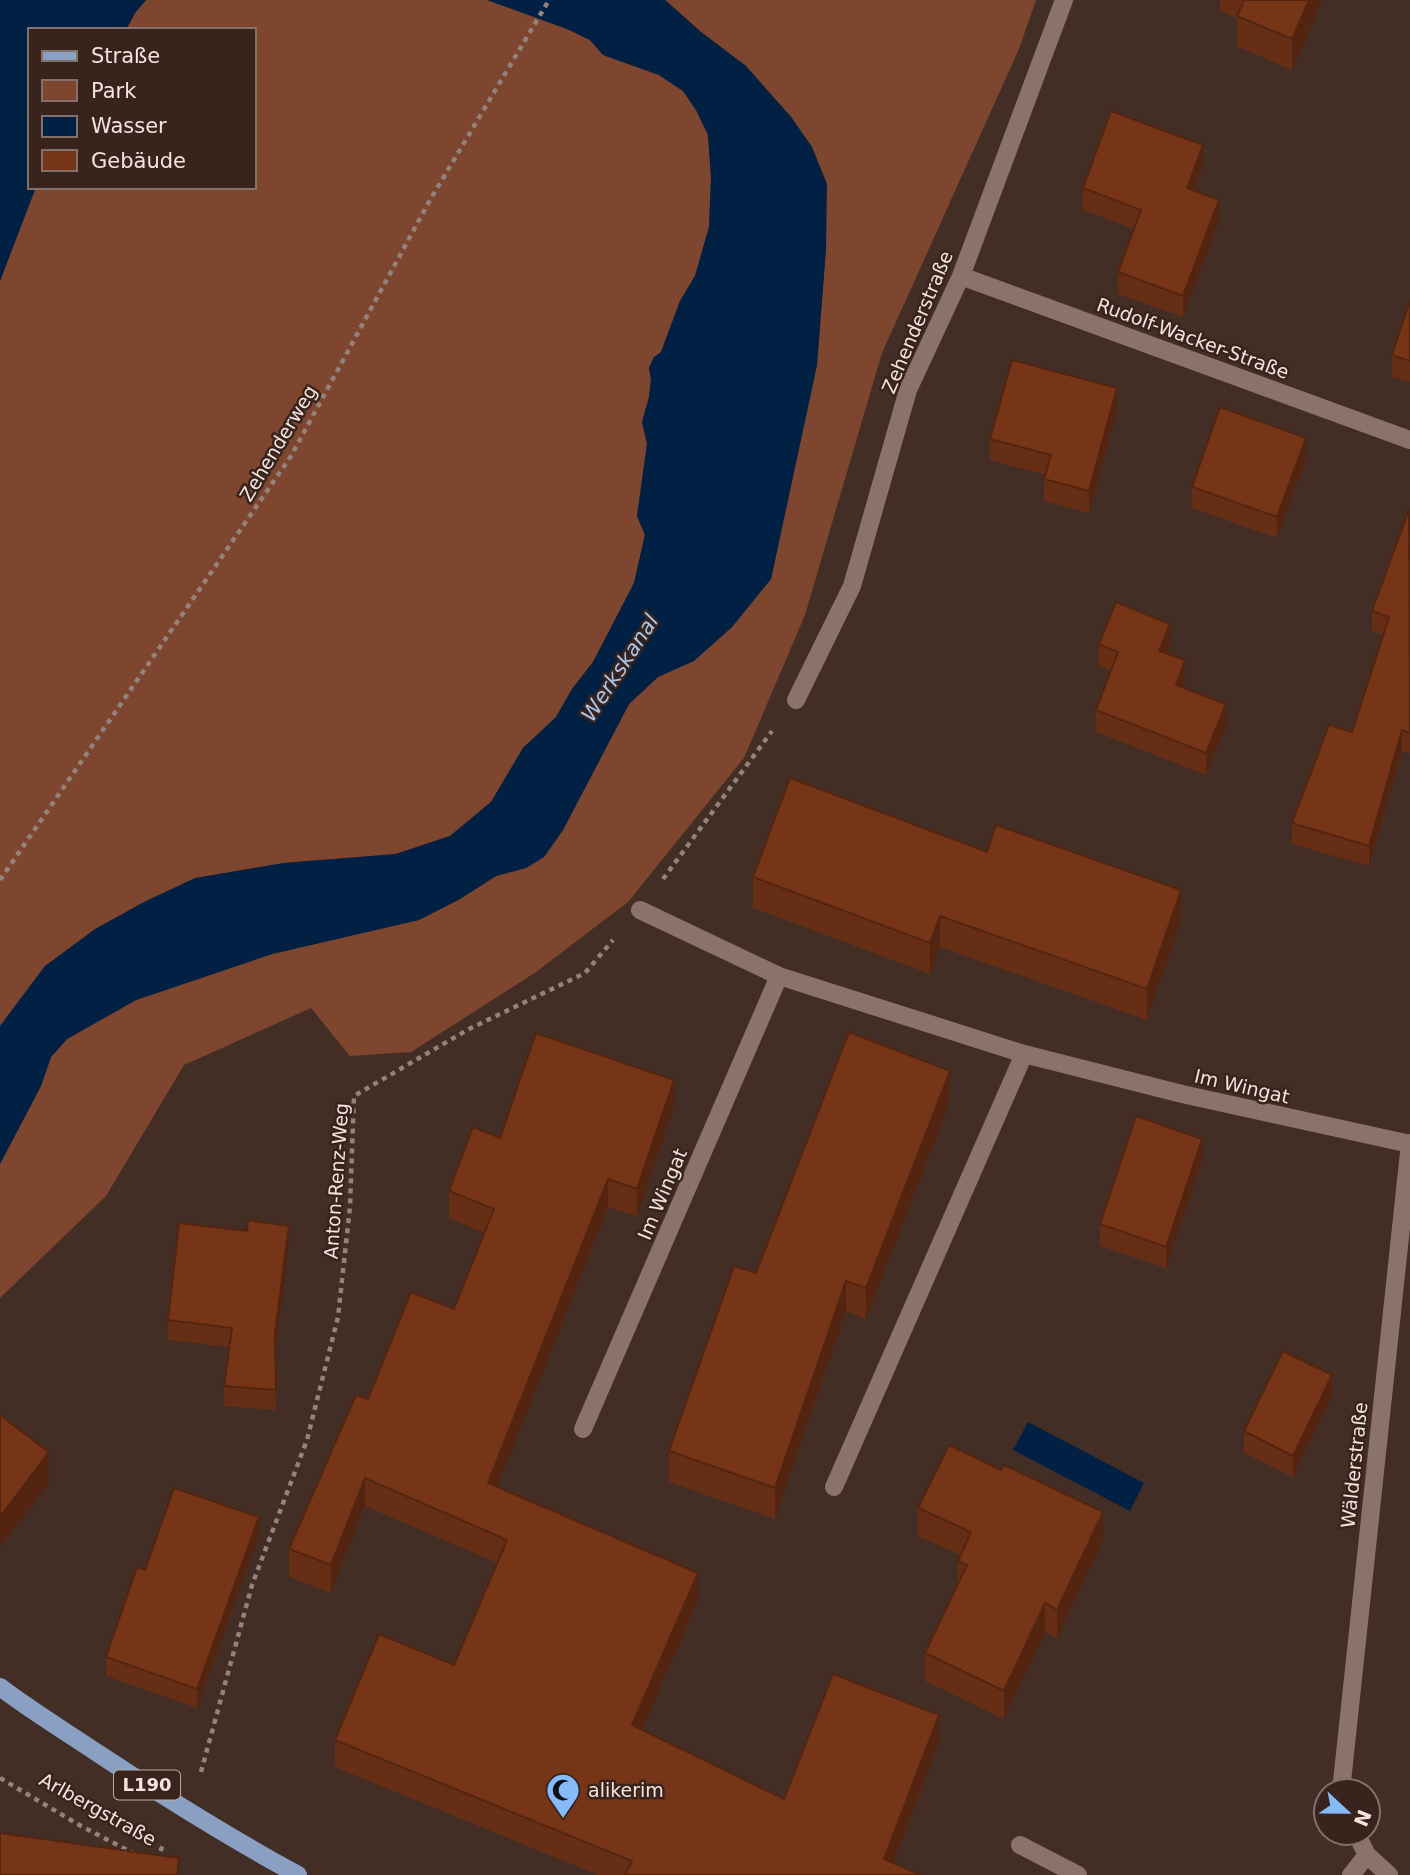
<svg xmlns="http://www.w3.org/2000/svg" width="1410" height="1875" font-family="'DejaVu Sans',sans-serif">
<rect width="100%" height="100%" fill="#432e26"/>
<path fill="#7e462e" d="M146 0H487L567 29 590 40 603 55 659 75 683 91 696 110 708 135 711 177 709 227 695 276 680 301 661 352 654 357 649 368 651 379 649 397 642 422 647 444 637 516 645 534 634 583 593 662 572 689 556 717 523 748 491 802 450 836 396 854 284 863 196 878 45 966 0 1026V281L36 187H254V30H126L135 13Z
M665 0H1036L1019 49 882 353 805 615 744 758 628 902 536 972 411 1052 350 1056 311 1008 184 1065 106 1196 0 1298V1164L41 1086 51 1057 67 1039 136 1000 272 954 419 920 460 899 496 876 526 868 544 857 563 830 629 704 658 677 694 660 732 627 771 579 817 365 826 249 812 147 791 117 746 66 701 32Z"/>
<path fill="#012144" d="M0 0H146L135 13 126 30H30V187H36L0 281Z
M487 0H665L701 32 746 66 791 117 812 147 827 184 826 249 817 365 771 579 732 627 694 661 658 677 629 704 563 830 544 857 526 868 496 876 460 899 419 920 272 954 136 1000 67 1039 51 1057 41 1086 0 1164V1026L45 966 95 929 144 902 195 878 284 863 396 854 450 836 491 802 523 748 556 717 572 689 593 662 634 583 645 535 637 516 647 444 642 422 649 397 651 379 649 368 654 357 661 352 680 301 695 276 709 227 711 178 708 135 696 110 683 91 659 75 603 55 590 40 567 29Z
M1028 1422 1144 1483 1130 1511 1013 1450Z"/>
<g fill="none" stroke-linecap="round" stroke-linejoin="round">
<path stroke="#94837c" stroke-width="4.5" stroke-dasharray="5 5" stroke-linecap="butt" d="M663 879 772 731
M0 880 291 456 430 200 549 0
M201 1772 252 1585 307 1440 338 1317 350 1207 354 1096 469 1029 585 973 613 940
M0 1778 81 1826 133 1853
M156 1860 163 1845"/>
<path stroke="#8c736a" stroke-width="18" d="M961 276 1410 440
M796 700 852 586 908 390 961 276 1064 0
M640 910 779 976 1024 1054 1182 1094 1410 1144
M583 1429 779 976
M834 1487 1024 1054
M1341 1791 1410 1143
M1356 1833 1367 1855 1389 1875
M1020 1845 1078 1875
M1351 1875 1367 1855"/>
<path stroke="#8aa0c3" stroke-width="18" d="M0 1687C33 1712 68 1733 102 1756 166 1798 230 1838 298 1875"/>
</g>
<path fill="#662e15" d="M1220 0H1323L1292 70 1237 46V18L1220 11Z
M1203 167 1194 191 1219 221 1183 317 1118 294V272L1134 229 1083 210V188Z
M1410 300V382L1392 377V355Z
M1117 410 1089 513 1044 501V479L1045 475 990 460V439Z
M1306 459 1277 538 1192 508V487Z
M1410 510V753L1402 751 1369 866 1292 844V823L1352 732 1383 635 1372 631V611Z
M1099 644 1170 645 1167 654 1185 682 1183 688 1226 726 1206 775 1096 732V710L1111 671 1099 666Z
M987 852 1181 921 1147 1020 940 947 930 974 753 908V877Z
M950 1101 866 1319 846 1311 775 1519 669 1482V1451Z
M674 1107 637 1216 608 1207 497 1487 698 1600 642 1730 784 1799 939 1743 893 1863 921 1875H598L335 1767V1740L454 1665 497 1563 365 1506 331 1593 289 1577V1549L454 1309 484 1233 449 1218V1191L500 1138Z
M1202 1161 1166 1268 1100 1246V1224Z
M289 1245 275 1351 276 1410 224 1406V1386L230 1347 168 1340V1320Z
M1332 1396 1293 1477 1244 1453V1431Z
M918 1508 1103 1540 1057 1638 1045 1632 1004 1719 925 1681V1653L958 1584V1561L960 1555 918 1536Z
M259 1536 197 1708 106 1676V1657L145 1570Z"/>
<path fill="#532511" d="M1309 0H1323L1292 70V39Z
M1203 145V167L1187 210V188Z
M1219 200V221L1183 317V296Z
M1117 388V410L1089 513V491Z
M1306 438V459L1277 538V517Z
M1170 624V645L1159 672V651Z
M1185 660V682L1176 707V685Z
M1226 704V726L1206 775V753Z
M1402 730V751L1369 866V846Z
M1181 890V921L1147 1020V989Z
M940 916V947L930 974V943Z
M950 1071V1101L866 1319V1288Z
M674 1080V1107L637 1216V1189Z
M1202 1139V1161L1166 1268V1247Z
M608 1179V1207L488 1511V1483Z
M289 1226V1245L275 1352V1333Z
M846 1281V1311L775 1519V1488Z
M1332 1375V1396L1293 1477V1456Z
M49 1452V1483L0 1547V1517Z
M365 1478V1506L331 1593V1565Z
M1103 1512V1540L1057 1638V1610Z
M259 1517V1536L197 1708V1689Z
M698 1573V1600L632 1753V1725Z
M1045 1603V1632L1004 1719V1691Z
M939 1715V1743L888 1875 884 1859Z"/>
<path fill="#773518" stroke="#532511" stroke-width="2" d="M1244 0H1309L1292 39 1237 16Z
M1111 111 1203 145 1187 188 1219 200 1183 296 1118 272 1141 210 1083 188Z
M1410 300V361L1392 355Z
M1012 360 1117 388 1089 491 1044 479 1051 455 990 439Z
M1220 407 1306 438 1277 517 1192 487Z
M1409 510 1410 733 1402 730 1369 846 1292 823 1329 725 1352 732 1389 617 1372 611Z
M1116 602 1170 624 1159 651 1185 660 1176 685 1226 704 1206 753 1096 710 1118 652 1099 644Z
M790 778 987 852 996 825 1181 890 1147 989 940 916 930 943 753 877Z
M849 1032 950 1071 866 1288 846 1281 775 1488 669 1451 734 1266 756 1273Z
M536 1033 674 1080 637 1189 608 1179 488 1483 698 1573 632 1725 784 1799 833 1674 939 1715 884 1859 921 1875H625L632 1861 335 1740 379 1634 454 1665 507 1540 365 1478 331 1565 289 1549 356 1395 368 1399 411 1292 454 1309 494 1209 449 1191 473 1127 500 1138Z
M1136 1116 1202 1139 1166 1247 1100 1224Z
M248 1220 289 1226 275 1333 276 1390 224 1386 232 1328 168 1320 179 1223 247 1231Z
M1283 1351 1332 1375 1293 1456 1244 1431Z
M0 1415 49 1452 0 1517Z
M949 1445 1001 1470 1004 1465 1103 1512 1057 1610 1045 1603 1004 1691 925 1653 967 1565 958 1561 971 1532 918 1508Z
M174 1488 259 1517 197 1689 106 1657 137 1567 145 1570Z
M0 1833 179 1858 177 1875H0Z"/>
<defs>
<symbol id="mosque-pin" viewBox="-11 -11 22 30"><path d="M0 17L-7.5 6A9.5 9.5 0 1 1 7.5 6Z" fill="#86bbfb" stroke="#38241c"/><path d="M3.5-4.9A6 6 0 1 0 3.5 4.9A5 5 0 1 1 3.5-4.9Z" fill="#111"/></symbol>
</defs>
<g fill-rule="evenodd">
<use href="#mosque-pin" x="544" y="1771" width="38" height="52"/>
</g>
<g text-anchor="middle" stroke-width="5" stroke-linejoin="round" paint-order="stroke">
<rect fill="#38241c" stroke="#baaaa4" stroke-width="2" x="114" y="1770.5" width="66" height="29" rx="5"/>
<g font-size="18" font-weight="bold" fill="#f2e4df">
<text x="147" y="1791">L190</text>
</g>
<g font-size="19" fill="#f2e4df" stroke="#38241c">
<text transform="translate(917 322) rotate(-67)" y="7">Zehenderstraße</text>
<text transform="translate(1193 338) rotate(20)" y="7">Rudolf-Wacker-Straße</text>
<text transform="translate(278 443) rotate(-59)" y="7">Zehenderweg</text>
<text transform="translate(1242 1086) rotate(13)" y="7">Im Wingat</text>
<text transform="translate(336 1181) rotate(-86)" y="7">Anton-Renz-Weg</text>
<text transform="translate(662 1194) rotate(-67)" y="7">Im Wingat</text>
<text transform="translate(1354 1465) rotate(-84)" y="7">Wälderstraße</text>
<text transform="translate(98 1809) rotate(29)" y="7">Arlbergstraße</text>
</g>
<g font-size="19" fill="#f2e4df" stroke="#38241c" text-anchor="start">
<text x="588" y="1797">alikerim</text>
</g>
<g font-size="21" font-style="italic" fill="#a8c7ed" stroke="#38241c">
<text transform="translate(620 668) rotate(-57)" y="7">Werkskanal</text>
</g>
</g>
<rect x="28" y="28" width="228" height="161" fill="#38241c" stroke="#82716a" stroke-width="2"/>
<rect x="42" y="51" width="35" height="10" fill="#8aa0c3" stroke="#82716a" stroke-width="2"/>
<text x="91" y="63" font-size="21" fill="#f2e4df">Straße</text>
<rect x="42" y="80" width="35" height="21" fill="#7e462e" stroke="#82716a" stroke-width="2"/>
<text x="91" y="98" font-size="21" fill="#f2e4df">Park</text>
<rect x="42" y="116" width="35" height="21" fill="#012144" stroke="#82716a" stroke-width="2"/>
<text x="91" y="133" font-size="21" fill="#f2e4df">Wasser</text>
<rect x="42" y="150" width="35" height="21" fill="#773518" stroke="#82716a" stroke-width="2"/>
<text x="91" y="168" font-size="21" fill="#f2e4df">Gebäude</text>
<g transform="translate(1347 1812) rotate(112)"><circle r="33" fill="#38241c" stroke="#82716a" stroke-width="2"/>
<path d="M0-5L12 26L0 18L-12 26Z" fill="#86bbfb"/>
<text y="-10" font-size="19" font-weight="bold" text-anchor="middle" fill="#f2e4df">N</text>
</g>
</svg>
